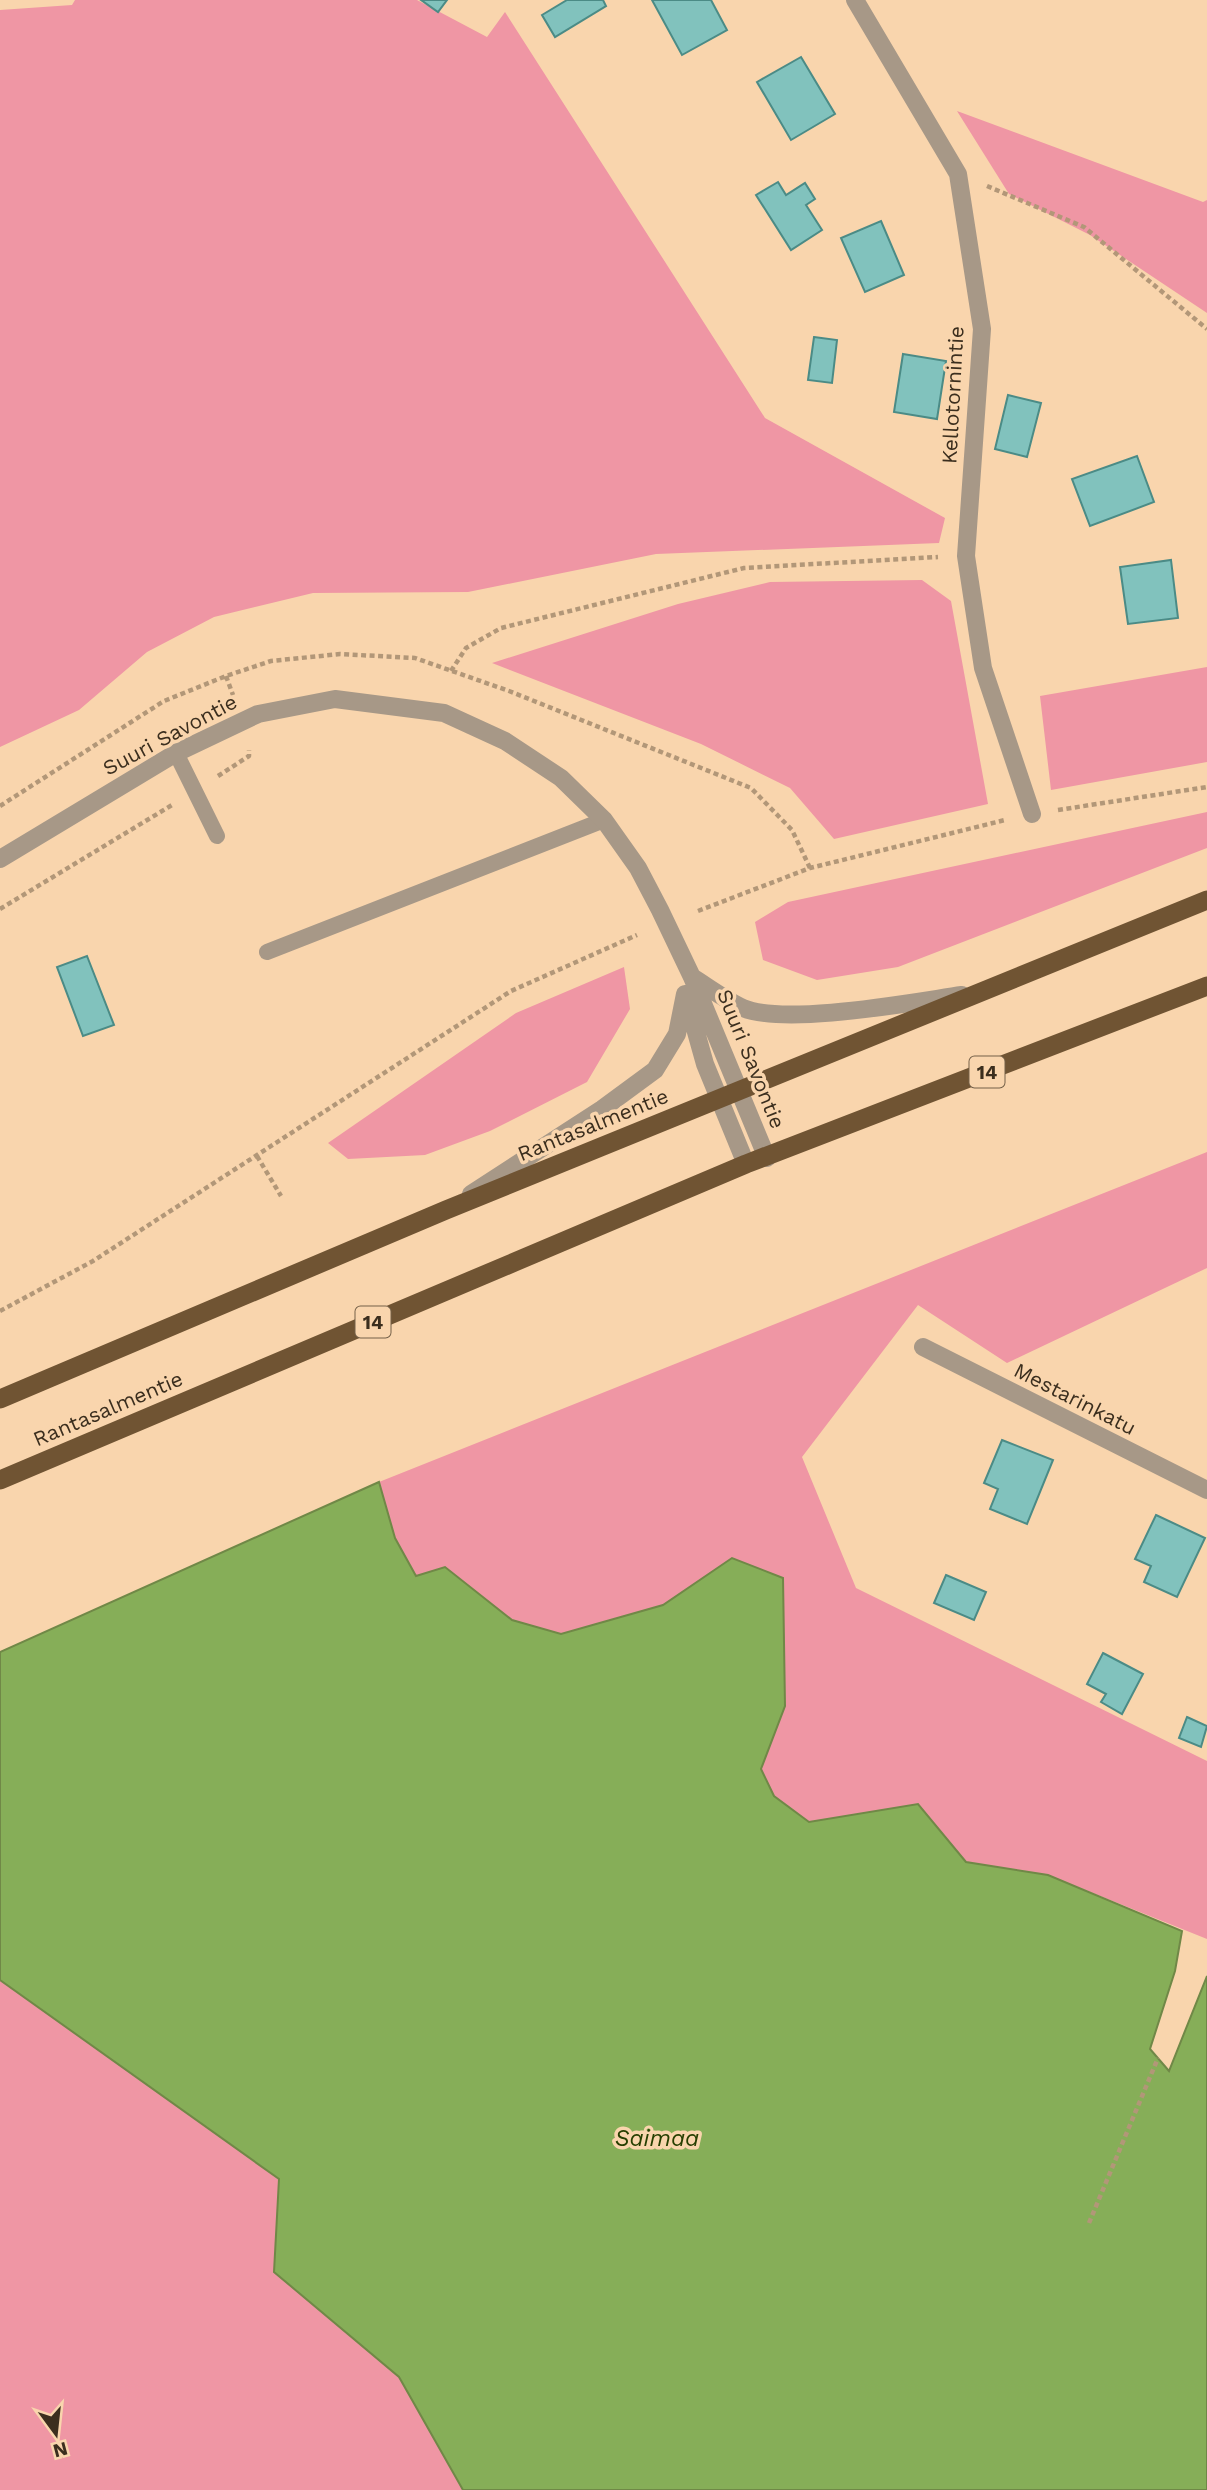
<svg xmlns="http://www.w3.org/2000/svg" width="1207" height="2490" font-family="'Work Sans',sans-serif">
<rect width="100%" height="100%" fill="#f9d5ad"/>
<path fill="#ef96a4" d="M75 0H417L487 37 505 12 765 418 945 518 939 543 656 554 468 592 313 593 214 617 147 652 79 710 0 747V10L72 5Z
M957 111 1203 202 1207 200V313L1090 235 1009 194Z
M922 580 951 601 988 804 834 839 790 788 701 744 492 663 678 604 770 582Z
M1207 667V762L1051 790 1040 696Z
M1207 812V848L898 967 817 980 763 960 755 922 788 902Z
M624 967 630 1009 587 1082 490 1131 425 1155 348 1159 328 1143 516 1013Z
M1207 1152V1268L1007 1363 918 1305 802 1457 856 1588 1207 1761V1939L1048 1875 966 1862 918 1804 809 1822 774 1796 761 1769 785 1706 732 1558 663 1605 561 1635 512 1620 445 1568 416 1576 395 1538 379 1482Z
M0 1980 279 2179 274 2272 399 2377 463 2490H0Z"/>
<path fill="#86ae58" stroke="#708847" stroke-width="2" d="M379 1482 395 1538 416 1576 445 1567 512 1620 561 1634 663 1605 732 1558 783 1578 785 1706 761 1769 774 1796 809 1822 918 1804 966 1862 1048 1875 1182 1931 1175 1971 1150 2049 1169 2071 1207 1976V2490H463L399 2377 274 2272 279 2179 0 1980V1652Z"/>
<path fill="#81c2bd" stroke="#4b8b86" stroke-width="2" d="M421 0H447L438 12Z
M567 0H603L606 6 555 37 542 15Z
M652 0H711L727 30 682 55Z
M801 57 835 114 791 140 757 82Z
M778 182 786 195 805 183 815 199 806 205 822 230 791 250 756 195Z
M881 221 904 275 865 292 841 238Z
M814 337 837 340 832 383 808 380Z
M903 354 946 361 937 419 894 412Z
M1008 395 1041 403 1027 457 995 449Z
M1137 456 1154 502 1090 526 1072 479Z
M1171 560 1178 618 1128 624 1120 567Z
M87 956 114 1025 83 1036 57 967Z
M1002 1440 1053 1460 1027 1524 990 1509 998 1489 984 1483Z
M1156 1515 1205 1538 1177 1597 1144 1582 1151 1566 1135 1559Z
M946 1575 986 1592 974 1620 934 1603Z
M1103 1653 1143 1674 1122 1714 1101 1702 1106 1694 1087 1684Z
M1187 1717 1207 1726 1201 1747 1179 1738Z"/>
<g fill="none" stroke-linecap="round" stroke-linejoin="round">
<path stroke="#b29778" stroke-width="4.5" stroke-dasharray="5 3.5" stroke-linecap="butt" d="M987 186 1084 227 1207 329
M451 671 466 648 501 628 744 568 938 557
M226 676 233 695
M218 776 249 756V750
M0 806 164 701 226 676 271 661 340 654 415 658 509 691 751 788 792 830 810 868
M1058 810 1207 787
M0 909 172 805
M698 911 810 868 1005 820
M257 1156 281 1196
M0 1311 93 1261 511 991 637 935
M1089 2223 1158 2058"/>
<path stroke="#a79887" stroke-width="16" d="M176 753 217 836
M267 952 604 820"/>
<path stroke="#a79887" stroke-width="18" d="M855 0 958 174 982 329 966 556 983 668 1032 814
M923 1347 1207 1490"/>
<path stroke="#a79887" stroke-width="18" d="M0 859 176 753 258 714 335 699 444 713 505 741 561 778 604 820 638 868 660 910 692 977 767 1158
M692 977C708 987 725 1000 743 1008 785 1026 913 1002 962 995
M687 1000 705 1064 746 1164
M471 1194 602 1109 655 1070 677 1034 685 994"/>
<path stroke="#705433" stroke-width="19" d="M0 1399 446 1210 1207 900
M0 1480 746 1164 1207 986"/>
</g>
<g text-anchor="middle" stroke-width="7" stroke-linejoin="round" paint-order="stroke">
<g fill="#f9d5ad" stroke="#746049" stroke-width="2">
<rect x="969.5" y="1056.5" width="35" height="31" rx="5"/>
<rect x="355.5" y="1306.5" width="35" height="31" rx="5"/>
</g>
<g font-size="19" font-weight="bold" fill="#3b2e1e">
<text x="987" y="1079">14</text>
<text x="373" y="1329">14</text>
</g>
<g font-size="21" fill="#3b2e1e" stroke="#f9d5ad">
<text transform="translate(953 395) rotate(-87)" y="7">Kellotornintie</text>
<text transform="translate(170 735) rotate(-28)" y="7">Suuri Savontie</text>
<text transform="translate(751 1059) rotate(68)" y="7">Suuri Savontie</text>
<text transform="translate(593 1125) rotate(-22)" y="7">Rantasalmentie</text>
<text transform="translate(1075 1399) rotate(27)" y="7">Mestarinkatu</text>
<text transform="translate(108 1409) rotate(-23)" y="7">Rantasalmentie</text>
</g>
<g font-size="23" font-style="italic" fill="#263f00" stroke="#f9d5ad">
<text x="657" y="2146">Saimaa</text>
</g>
</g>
<g transform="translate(56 2434) rotate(165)" stroke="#f9d5ad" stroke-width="5" paint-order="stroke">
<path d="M0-5L12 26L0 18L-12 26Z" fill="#3b2e1e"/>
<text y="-10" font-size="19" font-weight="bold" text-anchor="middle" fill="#3b2e1e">N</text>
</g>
</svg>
